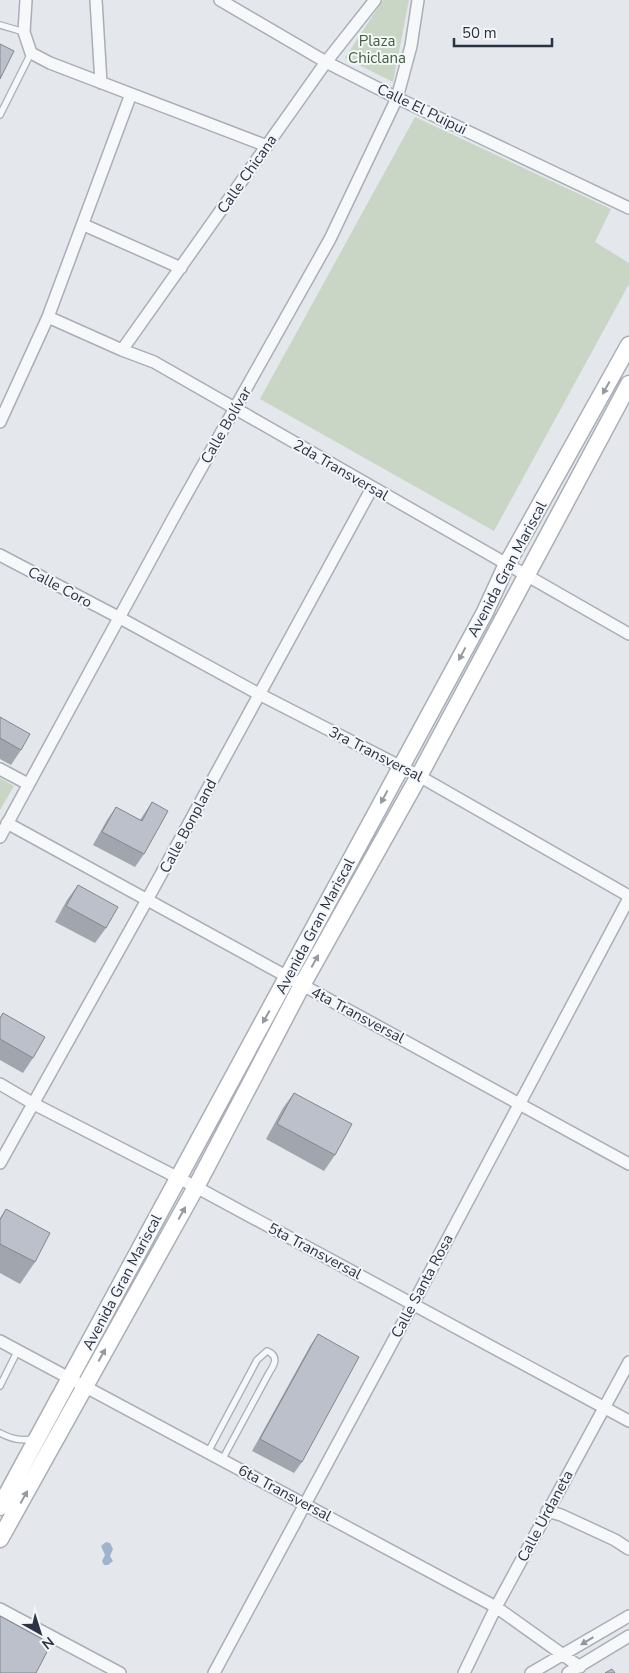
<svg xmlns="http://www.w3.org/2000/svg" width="629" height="1673" font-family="'Nunito Sans',sans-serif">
<rect width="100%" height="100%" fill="#e4e7ec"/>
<path fill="#c9d6c5" d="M383 0H409L393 82 345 58Z
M415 117 611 209 595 242 629 263V284L494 531 260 399Z
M0 778 14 786 0 810Z"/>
<path fill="#9fb4cc" d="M106 1542 110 1543 113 1549 110 1556 113 1561 108 1565H104L102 1561 105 1555 101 1546Z"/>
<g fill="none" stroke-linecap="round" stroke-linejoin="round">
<defs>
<path id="lane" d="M0 25 24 32
M0 115 31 53
M0 1386 18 1350
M0 1433C12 1439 20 1441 34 1439
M208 1452 257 1360 267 1351C279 1356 275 1364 269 1373L222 1460"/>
<path id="street" d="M26 0 24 32 31 53 50 63 267 146
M96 0 101 83
M220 0 326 62 397 98 629 208
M84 225 181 268
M48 317 122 350 154 362 629 634
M122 350 326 62 375 0
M0 422 48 317 131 94
M0 555 120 618 259 694 419 776 629 896
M0 769 28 784
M7 823 629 1164
M0 837 176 513 330 239 397 98 411 46 418 0
M0 1084 34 1104 196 1187 629 1421
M0 1163 147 900 372 488
M0 1341 496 1607 580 1667
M547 1511 561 1515 615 1540 629 1549
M0 1609 120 1673
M214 1673 413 1304 629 898
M464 1673 496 1607 629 1362
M531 1673 629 1616
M568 1673 629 1636"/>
<path id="secondary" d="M0 1507 485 612 507 564 629 345
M0 1539 196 1187 302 985 419 776 629 384"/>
</defs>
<use href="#lane" stroke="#a9aeb7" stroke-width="8"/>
<use href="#street" stroke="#a9aeb7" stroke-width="14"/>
<use href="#secondary" stroke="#a9aeb7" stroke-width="19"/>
<use href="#lane" stroke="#f7f8fa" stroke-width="5.5"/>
<use href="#street" stroke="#f7f8fa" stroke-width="11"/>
<use href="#secondary" stroke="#fff" stroke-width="16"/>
</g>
<path fill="#a1a5ae" d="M0 717 21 750 11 765 0 759Z
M152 802 144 854 135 867 93 845 107 820 116 807 140 820Z
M78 885 106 928 95 943 55 922 67 900Z
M3 1013 33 1058 23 1073 0 1060V1017Z
M294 1093 335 1155 324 1171 266 1139 283 1108Z
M6 1209 35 1262 20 1284 0 1273V1218Z
M318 1334 302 1462 294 1473 252 1451 310 1346Z"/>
<path fill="#bbc0ca" stroke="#83868d" d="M0 44 14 51 0 79Z
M0 717 30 734 21 750 0 738Z
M152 802 168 811 144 854 102 832 116 807 142 821Z
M78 885 118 907 106 928 66 906Z
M3 1013 45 1037 33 1058 0 1039V1018Z
M294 1093 352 1124 335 1155 277 1124Z
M6 1209 50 1233 35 1262 0 1244V1220Z
M318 1334 359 1357 302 1462 260 1439Z
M0 1616 51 1644 36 1673H0Z
M612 1669 615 1673H605Z"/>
<defs><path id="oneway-solid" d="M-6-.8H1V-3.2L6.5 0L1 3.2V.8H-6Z" transform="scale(1.25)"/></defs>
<g fill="#959aa2">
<use href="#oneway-solid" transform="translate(606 388) rotate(119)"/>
<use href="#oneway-solid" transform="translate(462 654) rotate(118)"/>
<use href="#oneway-solid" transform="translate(384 797) rotate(118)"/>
<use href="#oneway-solid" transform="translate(315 961) rotate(-61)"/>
<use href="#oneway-solid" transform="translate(266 1017) rotate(119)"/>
<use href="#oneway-solid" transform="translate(182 1213) rotate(-61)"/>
<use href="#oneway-solid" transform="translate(102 1355) rotate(-61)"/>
<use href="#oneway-solid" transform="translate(24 1497) rotate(-61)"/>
</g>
<use fill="#9196a0" href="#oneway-solid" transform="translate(587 1641) rotate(149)"/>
<g text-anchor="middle" stroke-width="4" stroke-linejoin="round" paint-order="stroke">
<g font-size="15" fill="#3f6138" stroke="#f4f6f9">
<text x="377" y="46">Plaza<tspan x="377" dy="17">Chiclana</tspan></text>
</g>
<g font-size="15" fill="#2b3445" stroke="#f4f6f9">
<text transform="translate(422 109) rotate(26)" y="5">Calle El Puipui</text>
<text transform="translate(247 174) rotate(-55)" y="5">Calle Chicana</text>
<text transform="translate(226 425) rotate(-60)" y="5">Calle Bolívar</text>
<text transform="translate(341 470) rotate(30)" y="5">2da Transversal</text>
<text transform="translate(507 569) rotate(-62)" y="5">Avenida Gran Mariscal</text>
<text transform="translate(60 587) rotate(28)" y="5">Calle Coro</text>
<text transform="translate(376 754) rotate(27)" y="5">3ra Transversal</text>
<text transform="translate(188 826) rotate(-62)" y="5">Calle Bonpland</text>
<text transform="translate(315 926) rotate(-62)" y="5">Avenida Gran Mariscal</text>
<text transform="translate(358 1015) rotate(28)" y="5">4ta Transversal</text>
<text transform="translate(315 1251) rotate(28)" y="5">5ta Transversal</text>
<text transform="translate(122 1282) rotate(-62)" y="5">Avenida Gran Mariscal</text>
<text transform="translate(422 1286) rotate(-62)" y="5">Calle Santa Rosa</text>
<text transform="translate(285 1493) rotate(28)" y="5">6ta Transversal</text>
<text transform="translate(545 1516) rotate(-62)" y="5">Calle Urdaneta</text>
</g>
</g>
<g transform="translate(40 1633) rotate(141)" stroke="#f4f6f9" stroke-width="4" paint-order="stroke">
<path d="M0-4L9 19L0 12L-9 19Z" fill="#2b3445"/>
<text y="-8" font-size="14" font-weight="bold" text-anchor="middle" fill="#2b3445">N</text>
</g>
<path d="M454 38v8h98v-8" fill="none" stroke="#2b3445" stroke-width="2.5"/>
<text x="462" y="38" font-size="15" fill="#2b3445" stroke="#f4f6f9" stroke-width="4" paint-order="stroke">50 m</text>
</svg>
